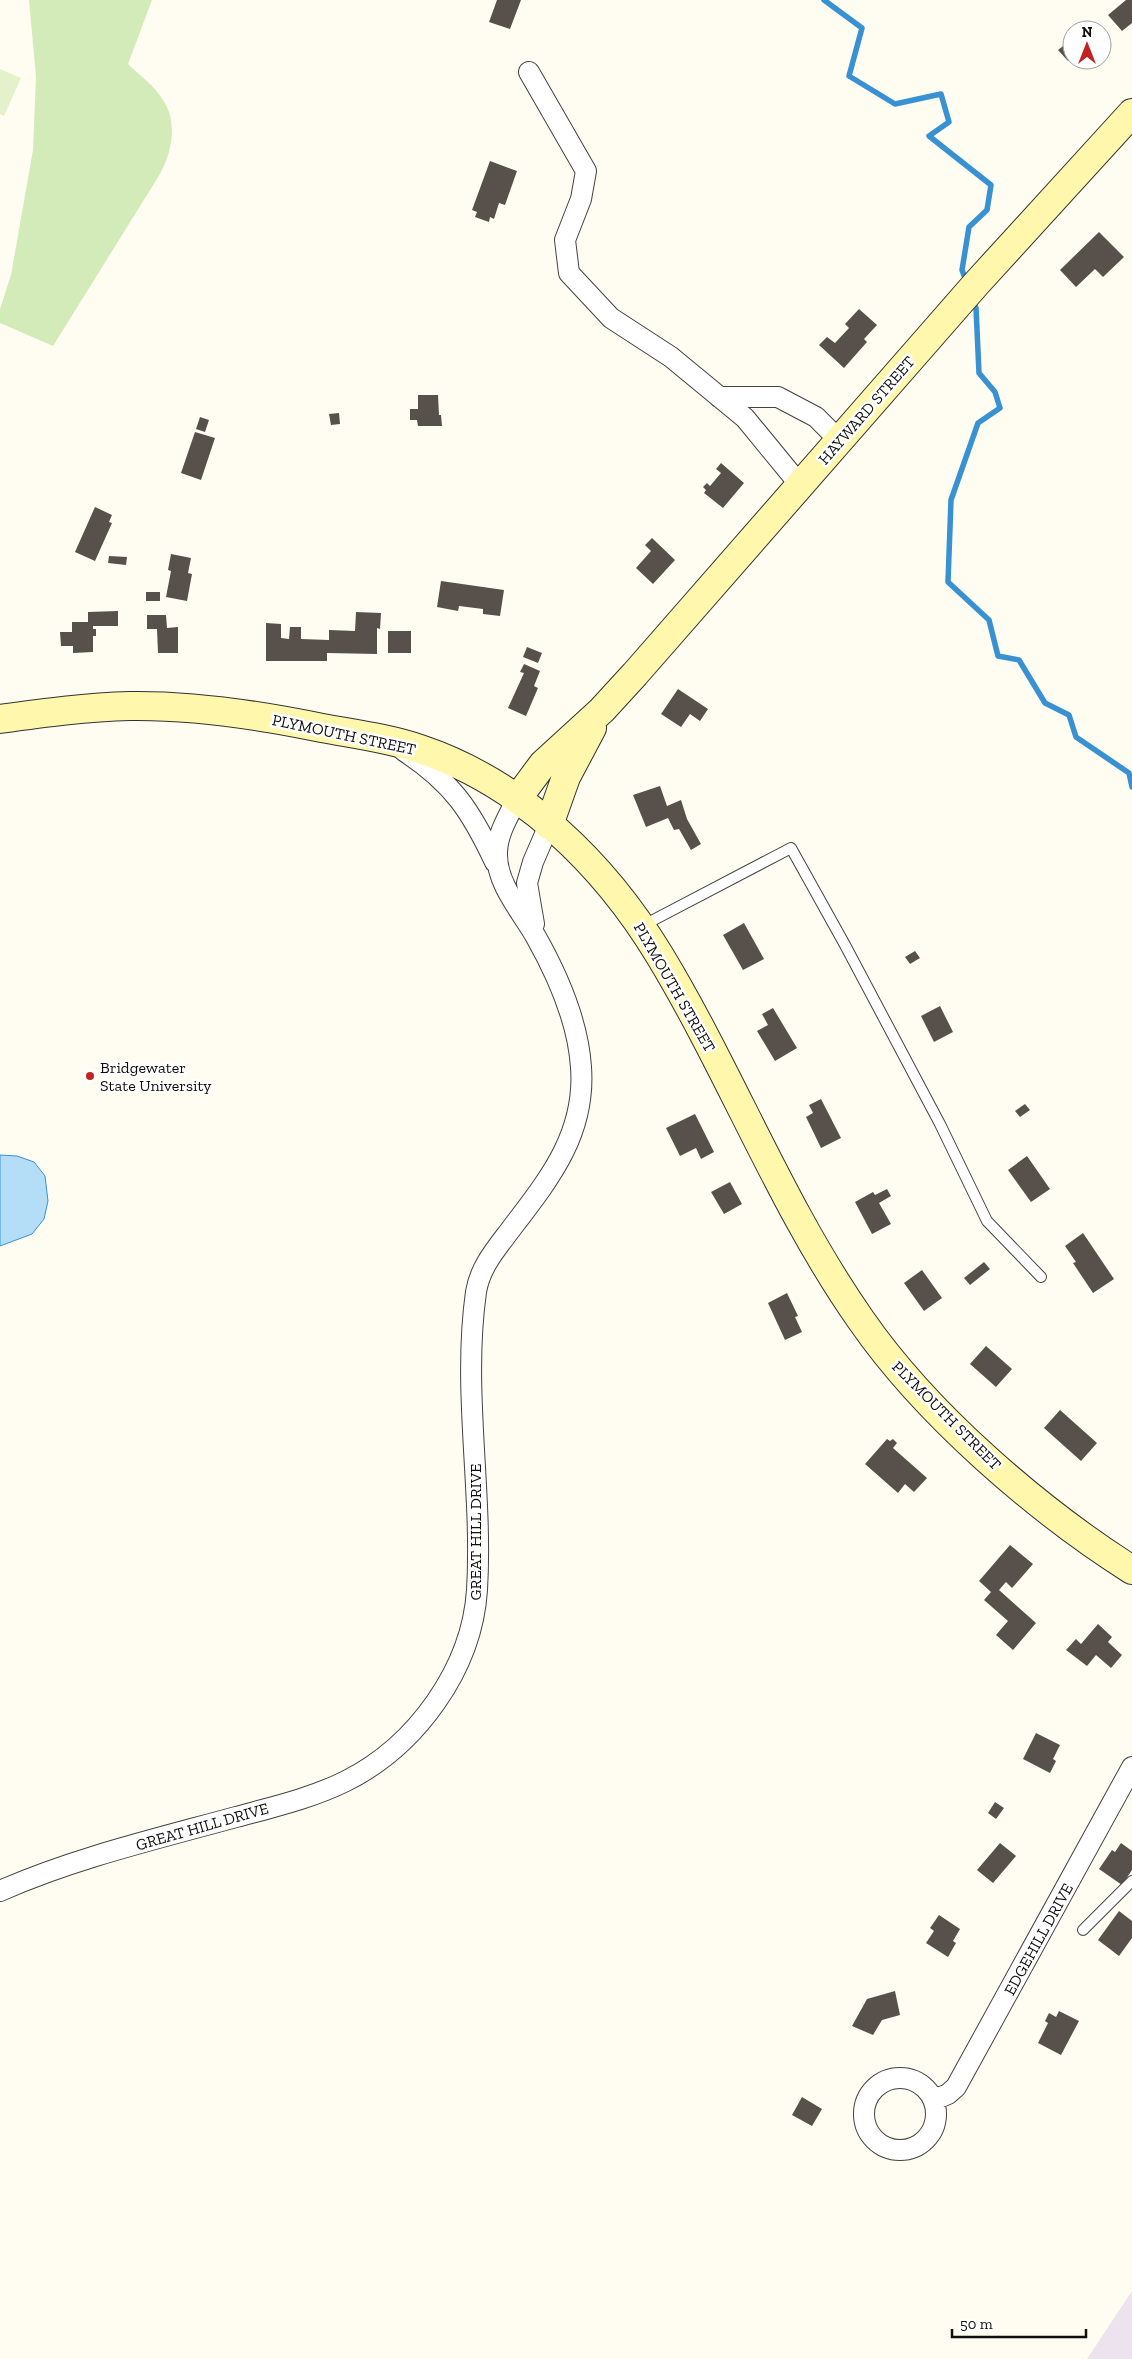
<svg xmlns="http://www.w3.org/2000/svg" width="1132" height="2359" font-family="'Zilla Slab',serif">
<rect width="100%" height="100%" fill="#fffdf1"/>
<path fill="#ede3ee" d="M1132 2291V2359H1087Z"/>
<path fill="#d2ebb9" d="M29 0H152L128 64C139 75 155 86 163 100 178 122 172 152 160 174L53 346 0 323V309L11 275 33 150 36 77Z"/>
<path fill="#e4f2cb" d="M0 69 21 78 4 116 0 114Z"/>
<path fill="#b4ddf8" stroke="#3891d2" d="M0 1155 17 1156 34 1162 45 1176 48 1201 44 1219 32 1234 0 1246Z"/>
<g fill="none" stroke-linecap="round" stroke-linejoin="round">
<path stroke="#3891d2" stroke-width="5.5" d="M824 0 862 28 849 76 895 104 941 94 949 122 929 136 991 185 987 210 969 227 962 270 967 283
M972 299 976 308 979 373 995 392 1000 408 978 423 951 500 948 582 989 620 998 656 1019 660 1045 703 1069 715 1076 737 1129 773 1132 787"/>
</g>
<path fill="#58504b" d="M497 0H521L510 29 489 22Z
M1126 0H1132V23L1122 31 1108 15Z
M1072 39V58L1068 61 1058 50Z
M490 161 517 171 505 205 499 203 494 219 490 217 489 222 475 217 477 212 472 210Z
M1099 232 1124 257 1103 277 1095 269 1076 287 1060 270Z
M859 309 877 325 864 339 867 342 844 368 819 345 827 337 835 343 849 328 845 324Z
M418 395H438L439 415H441L442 426H418L417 420H410V409H418Z
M339 413 340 424 331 425 329 414Z
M200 417 209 420 205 432 196 429Z
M195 432 215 438 201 480 181 473Z
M721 463 744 483 723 508 704 493 706 490 703 487 707 483 710 486 721 473 716 469Z
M95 507 112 515 109 522 112 523 95 561 75 552Z
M652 538 675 560 653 584 636 568 651 551 645 545Z
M171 554 191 558 188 573 192 574 187 601 166 597 171 571 168 570Z
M109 556 127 557 126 565 108 563Z
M441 581 504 590 500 616 483 614V609L459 606 458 611 437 607Z
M146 592H160V601H146Z
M118 611V626H93V629H96V636H93V652L73 653V646H61L60 632H72V622H88V612Z
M356 612 381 613 380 629 377 628V654L327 653V661H266V623L281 624V638L289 639 290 627H301V639L329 640V630L355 631Z
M147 615H166L167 628 178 627V653H158L157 629H147Z
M388 631H411V653H388Z
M527 647 542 653 538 663 523 657Z
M524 664 540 671 534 686 538 688 526 716 508 708 524 673 520 672Z
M678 689 708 709 700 721 690 714 681 727 661 714Z
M660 786 667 806 681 800 687 819 701 844 691 850 679 829 674 830 668 818 646 827 633 795Z
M744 923 764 959 743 970 723 935Z
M915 951 920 958 910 964 905 957Z
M940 1006 953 1032 934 1042 921 1016Z
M773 1008 797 1048 775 1061 757 1031 768 1025 762 1014Z
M821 1099 841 1138 821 1148 806 1117 813 1113 809 1105Z
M1025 1104 1030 1110 1020 1117 1015 1111Z
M695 1114 714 1152 701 1159 696 1148 680 1156 666 1128Z
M1027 1156 1050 1189 1031 1202 1008 1170Z
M730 1182 742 1204 724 1214 711 1192Z
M887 1189 891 1196 879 1203 891 1224 872 1234 855 1202 873 1192 875 1195Z
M1083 1233 1114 1279 1093 1293 1073 1263 1076 1262 1065 1246Z
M984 1262 990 1269 970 1285 964 1278Z
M922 1270 942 1298 924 1311 904 1283Z
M787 1293 798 1316 795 1317 802 1332 785 1340 768 1303Z
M986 1346 1012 1369 996 1387 970 1364Z
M1060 1410 1097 1443 1081 1461 1044 1428Z
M887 1439 890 1441 893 1439 897 1443 893 1448 927 1478 914 1492 905 1484 898 1493 865 1464Z
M1010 1545 1033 1564 1012 1588 1006 1582 999 1590 1036 1623 1013 1650 996 1635 1008 1621 984 1600 991 1592 979 1581Z
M1098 1624 1112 1637 1108 1642 1122 1655 1111 1668 1096 1655 1087 1666 1066 1650 1076 1639 1081 1644Z
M1036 1733 1060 1745 1053 1759 1056 1761 1050 1773 1023 1759Z
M995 1802 1004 1808 996 1819 988 1813Z
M1000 1843 1016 1856 993 1883 977 1870Z
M1121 1843 1132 1851V1870L1122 1885 1099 1869 1112 1850 1115 1852Z
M1119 1911 1132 1921V1938L1119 1956 1098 1940Z
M939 1915 960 1929 953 1941 956 1943 948 1957 926 1943 934 1931 930 1928Z
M895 1991 900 2015 882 2020 873 2035 852 2026 867 1999Z
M1059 2011 1079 2021 1061 2055 1038 2043 1048 2023 1045 2021 1049 2013 1056 2017Z
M802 2097 822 2109 812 2126 792 2115Z"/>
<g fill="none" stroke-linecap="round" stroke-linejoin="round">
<defs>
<path id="lane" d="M642 926 791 848 845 945 940 1124 987 1221 1041 1277
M1083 1930 1132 1881"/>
<path id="street" d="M529 72 586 171 581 199 565 240 569 273 611 318 671 357 745 418 800 485
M719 397H778L816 417 840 441
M404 751C453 783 471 811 495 862
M534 924 527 883 533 862 549 825
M0 1891C75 1858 156 1839 236 1817 273 1807 312 1798 346 1781 416 1746 472 1669 477 1590 483 1491 462 1391 476 1292 480 1267 496 1249 511 1229 549 1179 586 1134 581 1067 578 1022 558 976 536 937 522 912 496 884 497 853 497 834 509 815 517 799
M864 2114a36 36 0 1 1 72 0a36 36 0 1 1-72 0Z
M934 2100 948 2094 956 2087 1132 1767"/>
<path id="secondary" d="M0 719C43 713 87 707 130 706 195 705 259 715 322 728 354 734 388 738 420 749 522 783 605 865 660 956 732 1075 781 1206 861 1320 926 1414 1036 1509 1132 1570
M517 799 543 764 602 710 635 674 976 284 1132 113
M549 825 566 777 592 728"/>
</defs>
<use href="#lane" stroke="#424242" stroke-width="12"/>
<use href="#street" stroke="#424242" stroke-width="22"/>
<use href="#secondary" stroke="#313131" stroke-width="30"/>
<use href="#lane" stroke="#fff" stroke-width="10"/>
<use href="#street" stroke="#fff" stroke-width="20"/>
<use href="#secondary" stroke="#fff8ac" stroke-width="28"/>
</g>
<circle fill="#c42125" stroke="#fff" stroke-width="2" cx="90" cy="1076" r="5"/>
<g text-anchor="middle" stroke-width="5" stroke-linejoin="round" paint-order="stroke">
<g font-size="16" fill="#0f0f0f" stroke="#fff">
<text transform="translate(866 410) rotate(-49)" y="6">HAYWARD STREET</text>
<text transform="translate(344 734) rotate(12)" y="6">PLYMOUTH STREET</text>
<text transform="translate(675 987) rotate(60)" y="6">PLYMOUTH STREET</text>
<text transform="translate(947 1415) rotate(45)" y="6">PLYMOUTH STREET</text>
<text transform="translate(475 1532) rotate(-90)" y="6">GREAT HILL DRIVE</text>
<text transform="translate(202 1826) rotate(-16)" y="6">GREAT HILL DRIVE</text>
<text transform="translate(1038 1939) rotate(-61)" y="6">EDGEHILL DRIVE</text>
</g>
<g font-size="16" fill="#0f0f0f" stroke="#fff" text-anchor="start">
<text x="100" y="1073">Bridgewater<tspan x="100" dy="18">State University</tspan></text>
</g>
</g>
<g transform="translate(1087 45)"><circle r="24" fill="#ffffff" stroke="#9f9f9f"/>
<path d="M0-4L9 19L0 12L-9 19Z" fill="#c42125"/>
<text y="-8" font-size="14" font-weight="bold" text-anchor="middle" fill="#0f0f0f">N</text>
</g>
<path d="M952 2329v8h134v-8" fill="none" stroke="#0f0f0f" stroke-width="2.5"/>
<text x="960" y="2329" font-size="15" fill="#0f0f0f" stroke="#ffffff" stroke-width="4" paint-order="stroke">50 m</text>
</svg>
